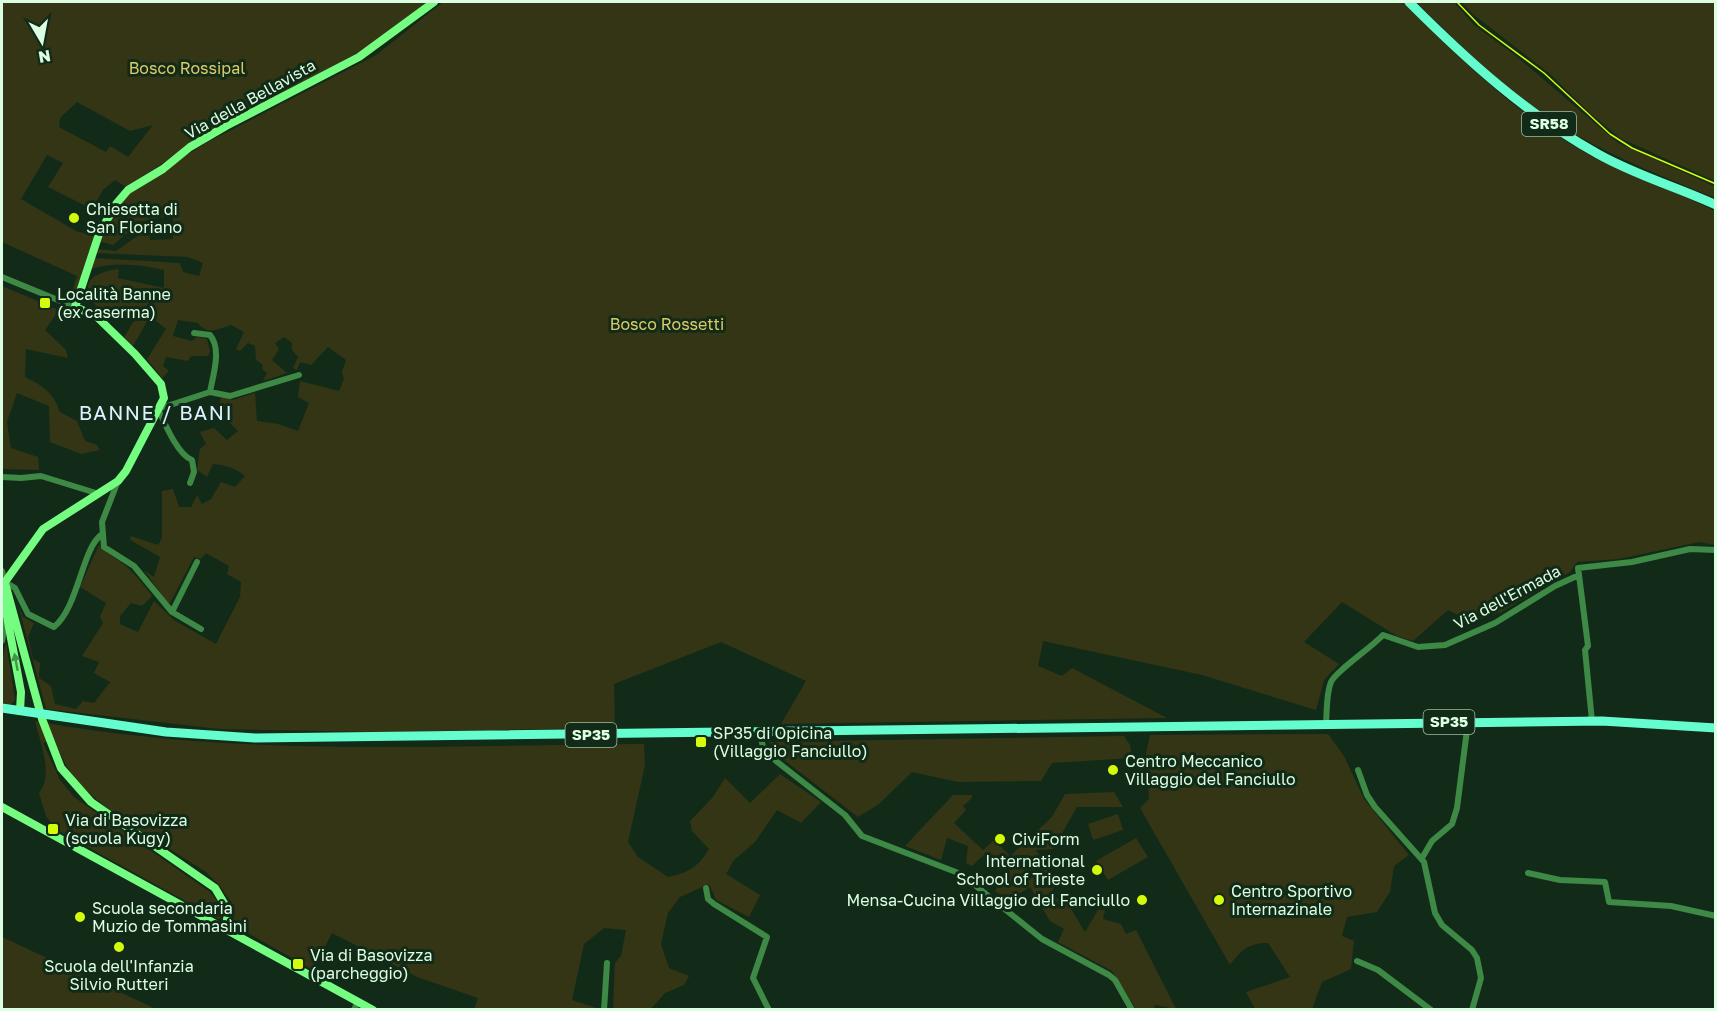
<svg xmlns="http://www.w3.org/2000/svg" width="1717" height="1011" font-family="'Golos Text',sans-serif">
<rect width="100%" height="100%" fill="#122b18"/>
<path fill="#343515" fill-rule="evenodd" d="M2 2H427L373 45 193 140 171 158 126 187 115 180 103 190 92 209 48 187 63 163 47 155 21 199 76 231 94 236 77 292H72L77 276 2 242ZM77 102 130 131 153 125 128 157 110 146 106 152 59 127 60 118Z
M443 2H1403C1458 58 1516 114 1586 153 1627 177 1673 189 1715 211V545L1699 542 1619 559 1577 562 1570 572 1501 612 1471 622 1448 610 1413 641 1397 636 1342 602 1304 642 1339 664 1324 680 1316 710 1202 675 1043 641 1038 666 1062 676 1072 668 1167 718 781 724 806 681 721 642 614 684 615 728 378 732 219 729 46 709 18 605 23 617 34 623 28 637 33 659 40 663 39 678 51 686 55 704 76 709 83 701 94 703 110 682 94 673 99 662 82 656 103 623 100 617 106 603 80 587 99 545C107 555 116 558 126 566 136 575 144 585 152 596L142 606 131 603 120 616V624L138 632 154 601 174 620 216 644 240 597 241 582 227 574 229 566 206 553 201 559 194 557 169 605 144 570 154 577 160 557 130 540 131 536 158 545 162 538V491L173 489 179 507H191L197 495 202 504 211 499 221 482 235 487 245 476C235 468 226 465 213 464L207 477 197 470 200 449 206 444 200 432 214 428 227 440 238 431 219 412 221 396 233 400 255 393 257 421 278 424 298 431 309 403 298 397 300 381 339 391 344 379 342 372 346 360 328 347 311 365 300 362 297 370 293 368 298 357 292 350V343L284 337 275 343 279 349 272 360 287 373 263 381 267 373 262 369 263 365 256 360 255 346 248 343 240 351 236 349 244 332 231 325C218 329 207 336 198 323L178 320 173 336 192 341 197 337 207 339 210 351 208 356H191L188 361 166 357 163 366 169 371 162 378 147 359 166 329 150 316 133 346 124 337 140 311 113 308 102 313C77 287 87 273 119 269L118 278 164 288V270C138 264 116 262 90 269L94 258 180 263 183 272 199 276 203 263 188 257 96 253 99 249 116 251 149 228 150 240 173 239V215L140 222 113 245 99 241 117 207 133 188 208 142 376 55Z
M1416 2H1454L1474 25 1516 56 1618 143 1714 186 1715 198C1669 179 1622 161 1578 136 1517 101 1466 51 1416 2Z
M1461 2H1715V181L1620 138 1591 114 1550 74 1474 15Z
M2 286 59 310 45 330 66 350 68 358 26 349 25 377C43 386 53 392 60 412L77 421 85 441 97 445 100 450 81 454 50 442 49 406 17 393 7 422 11 448 38 457 39 470 2 469Z
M6 641 15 700 10 705 2 702V664Z
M35 721C236 758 441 745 644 744L645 765 628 842 638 857 668 877C689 873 699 866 709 849L692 831 690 821 713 797 725 778 750 803 780 774 821 802 801 823 777 810 755 842 734 860 726 874 760 895 749 917 716 900 709 884 680 897 668 913 661 944 669 968 689 976 684 985 665 993 651 1009H613L615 963 621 956 626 930 604 928 584 944 572 1000 599 1009H474L478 998 417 977 332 933 313 970 239 928 234 920 232 903 219 885 206 872C168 847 104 812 76 780 66 768 60 753 54 739L43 743 60 780 74 797 210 892 220 905 223 917 218 919 55 829 46 816 39 793C54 774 40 743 35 721Z
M1328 734 1344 756 1364 799 1409 855 1394 866 1390 892 1377 912 1347 917 1342 936 1354 941 1351 969 1322 982 1312 1009H1255L1246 992 1290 977 1268 943C1249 943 1241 950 1230 965L1140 808 1149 799 1146 754 1150 735Z
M1124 736 1130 745 1132 758 1052 763 1041 781 958 782 912 772 879 804 858 817 784 760 769 742Z
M1114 792 1123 807H1077L1053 849 1036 850 1056 883 1048 898 1065 899 1085 932 1098 910H1105L1103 919 1121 924 1126 934 1136 930 1176 1009 1155 1005 1154 1009H1136L1112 971 1058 942 1064 929 1050 921 1030 887 1009 900 995 891 1011 868 987 852 972 866 966 863 968 846 947 838 941 860 905 846 953 795H972V798L963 806 966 810 954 823 983 850 994 840 1010 856 1052 817 1065 794Z
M1118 814 1123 830 1093 840 1088 824Z
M1136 838 1148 857 1108 880 1096 861Z
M2 937 156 1009H2Z"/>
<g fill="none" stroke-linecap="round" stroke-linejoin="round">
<path stroke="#3d8945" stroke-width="6" d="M2 277 75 307
M194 333 210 335C222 349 213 375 210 392
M161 408 210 392 230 396 299 375
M159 411C165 424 178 455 192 460L194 472 190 483
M2 477 21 478 41 476 96 493
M118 481 102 522 104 547 134 566 172 612 201 629
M2 571 5 582 15 588 28 614 54 627C78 608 82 549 101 535
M1579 575 1588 646 1585 650 1592 721
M172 612 197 562
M2 641 6 621
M1326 724C1327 711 1326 694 1331 682 1335 672 1372 647 1383 635L1418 647 1445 645 1495 623 1555 586 1579 575 1578 568 1632 562 1690 549 1716 550
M760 733 763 747 776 761 845 815 862 836 961 874 1042 939 1109 975 1115 980 1132 1010
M1358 770 1367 795 1375 807 1424 862 1435 913 1442 925 1472 950 1477 958 1481 978 1472 1010
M1422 858 1432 841 1452 824 1457 808 1468 722
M1528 873 1560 880 1605 882 1609 902 1671 906 1716 916
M706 888 708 899 714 904 767 937 753 978 769 1010
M1357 961 1378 970 1431 1010
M354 1010 358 1001
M604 1010 607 963"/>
<path stroke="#75fd81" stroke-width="8" d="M5 583 42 719 61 768 91 802 215 888 228 910 226 929
M20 711 21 692 3 595 5 582 43 529 118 481 126 471 164 398 161 384 135 354 96 316 75 307 99 234 116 204 128 190 163 169 190 147 226 126 359 57 434 2
M2 807 373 1010"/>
<path stroke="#65fdce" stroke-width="9" d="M1409 2C1467 60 1526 114 1598 154 1635 175 1677 187 1716 205
M2 708 166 732 255 738 1602 721 1716 728"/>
<path stroke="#d4fb0b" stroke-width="1.5" d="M1457 2 1479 25 1544 73 1610 134 1632 148 1716 184"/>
</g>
<defs><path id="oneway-solid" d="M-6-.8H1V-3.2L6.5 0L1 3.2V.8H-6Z" transform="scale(1.5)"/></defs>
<use fill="#44944c" href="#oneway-solid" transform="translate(16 662) rotate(-101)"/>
<g fill="#d4fb0b" stroke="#122b18" stroke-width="2">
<circle cx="74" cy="218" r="6"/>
<rect x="39" y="297" width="12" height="12" rx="3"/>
<rect x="695" y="736" width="12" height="12" rx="3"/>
<circle cx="1113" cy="770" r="6"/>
<rect x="47" y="823" width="12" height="12" rx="3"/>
<circle cx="1000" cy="839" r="6"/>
<circle cx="1097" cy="870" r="6"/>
<circle cx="1142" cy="900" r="6"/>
<circle cx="1219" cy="900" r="6"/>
<circle cx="80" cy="917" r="6"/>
<circle cx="119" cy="947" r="6"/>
<rect x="292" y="958" width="12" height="12" rx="3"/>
</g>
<g text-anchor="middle" stroke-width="6" stroke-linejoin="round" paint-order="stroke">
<g fill="#122b18" stroke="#9fbfa5" stroke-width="1.5">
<rect x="1522" y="112" width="54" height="24" rx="4.5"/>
<rect x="1423.5" y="710" width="51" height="24" rx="4.5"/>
<rect x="565.5" y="723" width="51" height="24" rx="4.5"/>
</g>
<g font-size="15" font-weight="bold" fill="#dcfee2">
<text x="1549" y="129">SR58</text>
<text x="1449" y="727">SP35</text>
<text x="591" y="740">SP35</text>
</g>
<g font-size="16" fill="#dfc967" stroke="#122b18">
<text x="187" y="74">Bosco Rossipal</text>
<text x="667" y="330">Bosco Rossetti</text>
</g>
<g font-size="16" fill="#dcfee2" stroke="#122b18">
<text transform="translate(250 99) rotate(-29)" y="6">Via della Bellavista</text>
<text transform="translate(1507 597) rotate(-28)" y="6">Via dell'Ermada</text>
</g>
<g font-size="16" fill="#dcfee2" stroke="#122b18" text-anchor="start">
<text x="86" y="215">Chiesetta di<tspan x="86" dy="18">San Floriano</tspan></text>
<text x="57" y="300">Località Banne<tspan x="57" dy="18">(ex caserma)</tspan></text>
<text x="713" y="739">SP35 di Opicina<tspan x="713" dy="18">(Villaggio Fanciullo)</tspan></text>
<text x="1125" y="767">Centro Meccanico<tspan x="1125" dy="18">Villaggio del Fanciullo</tspan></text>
<text x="65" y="826">Via di Basovizza<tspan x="65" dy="18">(scuola Kugy)</tspan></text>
<text x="1012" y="845">CiviForm</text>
<text x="1085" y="867" text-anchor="end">International<tspan x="1085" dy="18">School of Trieste</tspan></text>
<text x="1231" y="897">Centro Sportivo<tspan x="1231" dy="18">Internazinale</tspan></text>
<text x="1130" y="906" text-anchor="end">Mensa-Cucina Villaggio del Fanciullo</text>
<text x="92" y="914">Scuola secondaria<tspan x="92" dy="18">Muzio de Tommasini</tspan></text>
<text x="310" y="961">Via di Basovizza<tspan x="310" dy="18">(parcheggio)</tspan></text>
<text x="119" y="972" text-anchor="middle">Scuola dell'Infanzia<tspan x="119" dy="18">Silvio Rutteri</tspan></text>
</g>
<g font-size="20" letter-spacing="1.5" fill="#def1ff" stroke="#122b18">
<text x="156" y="420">BANNE / BANI</text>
</g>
</g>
<rect width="1717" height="1011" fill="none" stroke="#dcfee2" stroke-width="6"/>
<g transform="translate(42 42) rotate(170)" stroke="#122b18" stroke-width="4.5" paint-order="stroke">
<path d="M0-4.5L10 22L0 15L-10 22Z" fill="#dcfee2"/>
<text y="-9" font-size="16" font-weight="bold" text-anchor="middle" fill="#dcfee2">N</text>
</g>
</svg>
